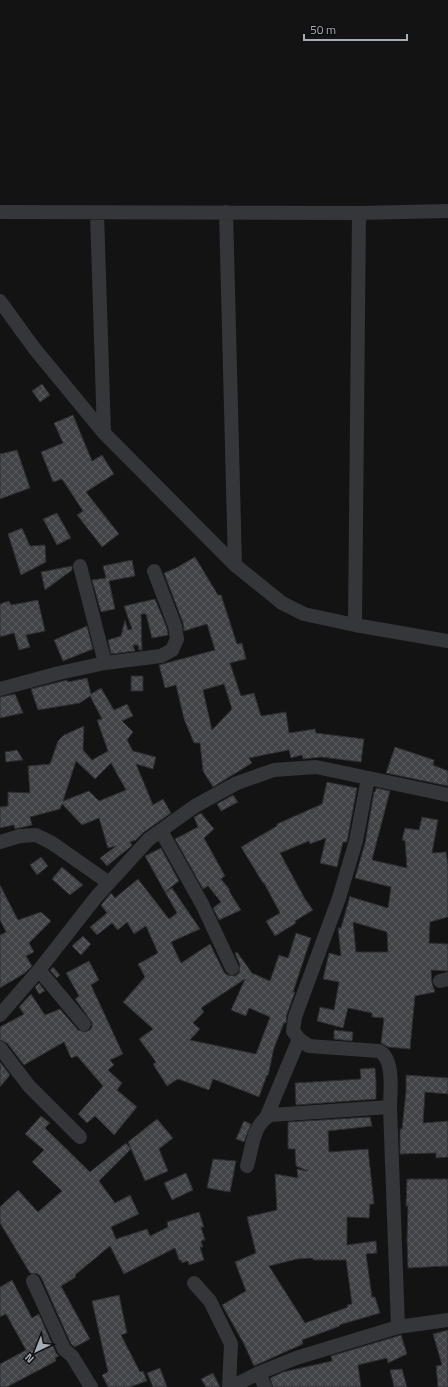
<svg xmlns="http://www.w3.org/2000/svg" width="448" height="1387" font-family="'Titillium Web',sans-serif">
<defs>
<pattern id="building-cross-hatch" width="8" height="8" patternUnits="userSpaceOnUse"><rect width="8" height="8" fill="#424347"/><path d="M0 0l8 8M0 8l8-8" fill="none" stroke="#5a5b5f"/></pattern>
</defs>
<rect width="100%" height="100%" fill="#131314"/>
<path fill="url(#building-cross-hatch)" stroke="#2d2d30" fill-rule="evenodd" d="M42 384 50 395 40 402 32 391Z
M73 415 92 461 102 455 114 474 86 492 119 534 102 547 77 515 83 511 62 479 53 482 41 452 63 443 54 423Z
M17 450 30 488 0 499V454Z
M57 513 71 538 57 545 43 519Z
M22 528 30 546 45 545 46 562 21 575 8 534Z
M195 557 218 595H221L237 644 242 643 246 659 230 663 241 696 254 693 261 716 286 712 289 733 315 729 316 733 364 739 361 762 321 757 303 759 302 755 291 758 289 750 249 758 252 763 213 787 203 771 200 743H194L184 719 176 685 165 688 159 665 215 650 207 624 184 631 183 623 164 573 176 568ZM224 684 232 709 212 730 203 690Z
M132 560 135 576 109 581 115 609 101 612 92 580 106 578 103 566Z
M72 566V570L45 590 41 572Z
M155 599 167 628 168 635 152 638 146 614H141L142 650H139L138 645H133L135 651 111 654 108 640 121 636 125 620 128 630 132 629 124 606Z
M38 600 45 631 26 635 30 647 19 650 14 633 0 637V604L9 601 11 605Z
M87 626 93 649 63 661 54 640Z
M131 676H143V691H131Z
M87 678 91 694 101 688 114 710 127 704 133 716 122 721 133 732 127 740 133 751 156 757 153 769 136 764 153 805 163 799 171 813 144 832 136 840 130 842 132 845 129 848 107 866 100 858 116 846 108 848 99 818 82 825 62 804 60 809 30 817 32 825 15 829 14 825 0 828V807L8 806V792L30 793 28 766 50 764 58 741 64 735 84 726 83 750 92 760 108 751 97 720 102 719 90 696 80 703 38 710 31 689 67 680 68 682ZM76 761 95 779 111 763 126 790 99 801 89 791 63 801Z
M15 694 23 713 0 718V697Z
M395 747 434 760 433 765 448 771V786L386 773Z
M17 750 23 760 6 762 5 752Z
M327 782 357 788 347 842H343L337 867 320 863 326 838 310 844 309 841 280 853 305 899 313 910 295 921 296 923 275 936 266 921 280 913 264 883H263L241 847 277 826V824L322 804Z
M376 788 390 791 372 860 407 868 405 841 402 840 405 828 419 830 422 817 438 820 432 853 446 852 448 865V917L430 922 429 943 448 944V971L431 970 432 983 435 992 415 996 410 1049 388 1047 381 1043 384 1018 372 1017V1013L348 1008 343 1028 317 1021 320 1007 334 1010 339 982 323 979 329 953 341 956 338 928H341L350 896 351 897 388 908 391 887 355 878 365 843 374 792H375ZM353 922 387 932 388 952H356Z
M233 795 238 802 221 811 217 804Z
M201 813 214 829 204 838 225 876 221 879 230 890 229 891 241 910 219 920 213 908 221 902 208 886 203 889 175 839 198 827 194 817Z
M161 848 179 881 165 892 145 856Z
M41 857 48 866 37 875 30 865Z
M62 867 83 885 70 895 52 879Z
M138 879 169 919 177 913 165 892 172 888 200 929 171 942 181 963 210 944 224 972 227 975 235 976 239 973 240 965 235 953 237 952 252 973 270 981 279 955 288 958 296 933 311 938 293 992H295L287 1014 286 1023H284L274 1048 268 1076 267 1075 259 1097 213 1079 209 1090 178 1079 167 1086 153 1064 156 1062 139 1039 153 1029 123 1002 145 977 138 964 158 953 146 926 134 934 127 922 118 930 112 923 97 935 90 927 107 913 101 905 111 893 115 898ZM245 979 231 1010 246 1016 249 1008 270 1017 256 1054 190 1040 200 1029 193 1023 204 1012 201 1008Z
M0 885 18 920 41 912 51 921 29 943 34 952 26 956 32 966 25 973 0 988V935L6 932 0 920Z
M83 936 91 944 81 955 72 946Z
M89 961 99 980 91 985 123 1054 110 1060 114 1065 108 1070 122 1083 117 1090 137 1107 114 1135 95 1116 87 1123 78 1114 103 1086 77 1056 71 1058 64 1042 24 1065 7 1043 0 1040V1027L24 1014 19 1007 31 994 45 1015 60 1009 78 1030 85 1032 90 1030 92 1027V1022L75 999 79 996 66 973Z
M53 967 60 975 57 978 50 970Z
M39 983 45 991 39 994 35 987Z
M334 1030 353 1032 352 1041 334 1039Z
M0 1062 10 1075 0 1087Z
M375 1068 376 1082V1099L296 1105 295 1083 361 1079 360 1069Z
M406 1075 448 1078V1094L425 1092 423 1123 448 1121V1157L436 1158V1153L400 1154V1129H402L406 1091Z
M41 1116 50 1123 45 1128 90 1172 126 1143 131 1149 99 1181 115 1203 130 1195 139 1214 111 1227 116 1239 147 1229 150 1236 168 1227 167 1222 199 1212 204 1227H201L205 1240 201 1241 203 1247H200L204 1260 189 1265 188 1261 182 1263 181 1260H179L175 1248 124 1274 110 1246 75 1275 76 1277 61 1286 90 1339 75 1347 71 1344 41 1277 38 1274 30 1273 0 1223V1207L18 1190 38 1212 62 1191 32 1162 44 1150 25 1134Z
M370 1117 372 1126 328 1131 329 1152 368 1149 374 1204H370L369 1218 347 1217V1245L376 1241 377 1253 366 1254 372 1297H375L380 1313 339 1325 340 1326 302 1340 303 1344 254 1366 244 1344 222 1305 246 1291 235 1262 256 1253 247 1217 277 1210 275 1174 298 1178 297 1169 308 1171 296 1166 295 1149H288V1122ZM313 1258V1260H346L352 1304 347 1305 348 1307 305 1323 269 1266 297 1259Z
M157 1119 173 1138 159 1149 168 1171 145 1181 128 1142Z
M244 1121 251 1124 244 1142 236 1139Z
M213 1159 236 1161 230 1192 207 1188Z
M186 1173 193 1190 172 1200 164 1183Z
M407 1179H448V1266L408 1268 407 1240 408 1206H406Z
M12 1280 32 1318 39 1314 56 1353 59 1356 55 1358 56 1361 7 1387H0V1364L26 1350 6 1314 0 1317V1287Z
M119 1295 127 1333 121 1335 140 1372 143 1371 147 1381 130 1387H108L102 1375 108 1372 92 1301Z
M448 1330V1387H438L436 1366 442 1365 433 1334Z
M401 1335 407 1354 388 1363 387 1358 358 1365 361 1387H273L270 1378 283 1372 332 1361 331 1356Z
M160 1368 167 1387H153L147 1373Z
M402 1369 407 1387H394L390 1370Z
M213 1373 220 1387H206L201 1379Z"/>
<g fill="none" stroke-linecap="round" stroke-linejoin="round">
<path stroke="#343639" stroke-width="14" d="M0 212 359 213 448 211
M226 212 235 565
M97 213 104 433
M0 301 34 348 104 433 235 565 282 603 304 614 355 625 448 641
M80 566 105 663
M355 625 359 213
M0 689 59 673 105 663 161 656 172 650 177 639 175 626 154 571
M368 778 356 841 339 898 295 1017 293 1031 299 1039 309 1046 379 1051C395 1059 390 1092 390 1107L398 1327
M161 831 202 904 232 968
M0 842 20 836 36 835 52 843 109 883
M39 970 84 1024
M440 981 448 979
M0 1015 39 970 97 896 149 839 195 806 237 783 274 770 316 767 448 795
M0 1048 29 1086 80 1137
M266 1118 299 1039
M247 1166C252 1149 253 1123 271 1115L390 1107
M33 1281 64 1349 72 1356 91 1387
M194 1283 210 1301 231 1344 229 1387
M259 1373 265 1387
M231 1387 259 1373 296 1358 398 1327 448 1320"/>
</g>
<g transform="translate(36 1351) rotate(223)" stroke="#0e0e0f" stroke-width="3" paint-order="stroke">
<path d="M0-3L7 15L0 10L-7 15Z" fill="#a6acb3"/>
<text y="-6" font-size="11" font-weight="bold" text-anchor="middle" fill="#a6acb3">N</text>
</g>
<path d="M304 34v6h103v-6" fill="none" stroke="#a6acb3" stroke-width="2"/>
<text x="310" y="34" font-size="12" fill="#a6acb3" stroke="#0e0e0f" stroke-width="3" paint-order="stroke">50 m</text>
</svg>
